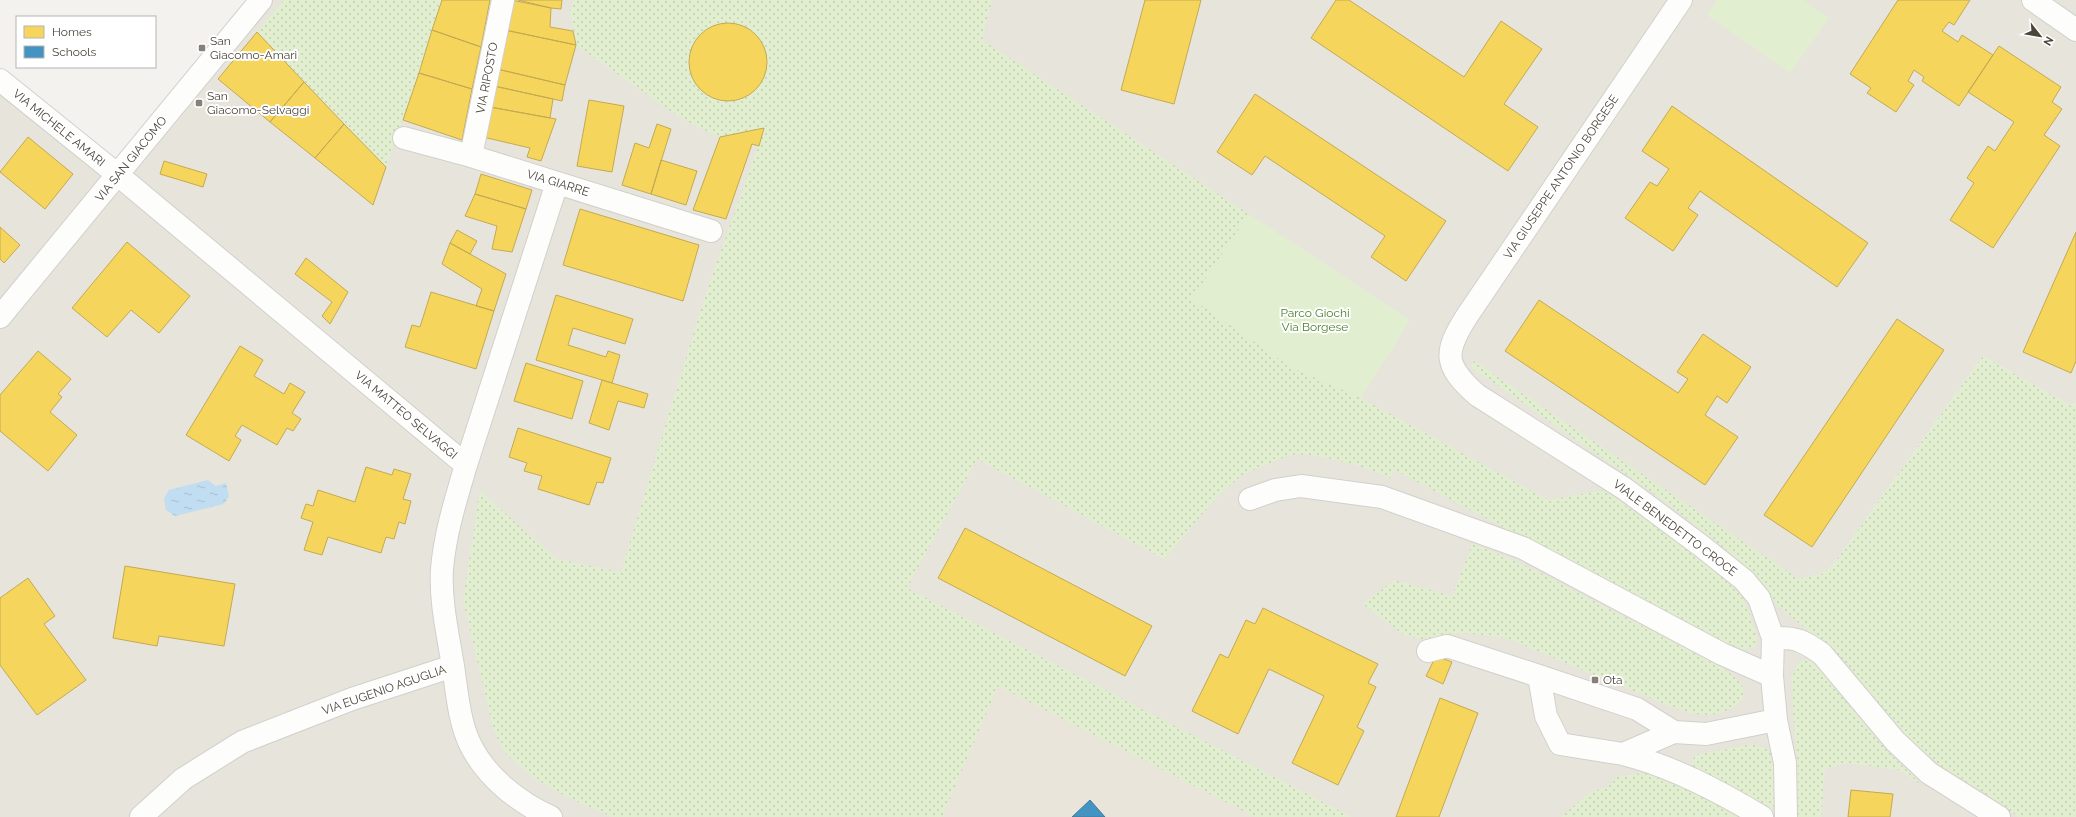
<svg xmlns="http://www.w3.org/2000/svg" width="2076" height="817" font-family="Raleway,sans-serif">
<defs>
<pattern id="grass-dots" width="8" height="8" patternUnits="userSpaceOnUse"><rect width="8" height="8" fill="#e1eecf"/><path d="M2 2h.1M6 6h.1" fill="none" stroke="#c3cdb2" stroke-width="1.8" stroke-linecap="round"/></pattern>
<pattern id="water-ripples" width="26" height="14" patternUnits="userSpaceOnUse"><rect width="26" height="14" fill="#c0ddf1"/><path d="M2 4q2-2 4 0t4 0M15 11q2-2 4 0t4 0" fill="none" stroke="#a6bfcf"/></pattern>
</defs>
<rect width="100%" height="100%" fill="#f4f2ee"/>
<path fill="#e7e4dc" d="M261 0H2076V401L2071 406 1983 356 1833 565 1822 574 1799 579 1827 646 1913 742 1979 794 2019 817H0V80L118 175Z"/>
<path fill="#eae5da" d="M998 686 1255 817H942Z"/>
<path fill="url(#grass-dots)" d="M284 0H442L419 73 386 167 257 32Z
M573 0H992L982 40 1249 214 1192 299 1291 367 1361 398 1548 500 1604 490 1719 572 1741 595 1748 608 1757 638 1756 647 1743 650 1704 634 1395 470 1390 478 1353 464 1317 456 1296 454 1280 459 1242 475 1219 495 1164 559 977 459 907 588 1352 817H1255L998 686 942 817H612L565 796 534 778 507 755 494 732 463 600 480 491 557 559 621 572 704 299 764 129 720 137 702 129 679 117 576 45 570 12Z
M1983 356 2071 406 2076 401V817H2019L1979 794 1944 769 1913 742 1827 646 1778 606 1739 560 1660 498 1471 367 1474 361 1799 579 1822 574 1833 565Z
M1473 543 1535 570 1721 667C1739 678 1757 695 1730 709 1723 712 1715 715 1707 715 1695 715 1684 711 1674 708L1506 638 1463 633 1444 634 1434 638 1419 639 1404 635 1363 604 1394 580 1452 596Z
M1802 660H1808L1817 666 1889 752 1922 786 1900 770 1846 763 1825 769 1821 817H1798V771L1793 711 1792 679 1797 664Z
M1753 744 1768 749 1771 753 1777 803 1771 811 1764 809 1689 767 1695 755Z
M1641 773 1659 775 1749 817H1561L1590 792 1608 787 1617 777Z"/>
<path fill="#e1eecf" d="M1717 0H1803L1829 18 1790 73 1707 15Z
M1249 214 1410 320 1361 398 1291 367 1192 299Z"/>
<path fill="url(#water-ripples)" d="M208 480 216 486 226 483 229 496 224 504 175 516 166 510 164 498 169 490Z"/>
<path fill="#f6d55c" stroke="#c3aa52" d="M442 0H490L481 47 432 30Z
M511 0 551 8 550 27 573 31 576 45 505 30Z
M518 0H562L561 9 551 8Z
M1145 0H1201L1174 104 1121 90Z
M1336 0H1349L1464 77 1501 21 1542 49 1504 104 1538 127 1508 171 1311 38Z
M1898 0H1970L1954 25 1949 22 1942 31 1958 42 1962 35 1993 55 1959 106 1922 81 1924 77 1914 70 1908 81 1914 85 1896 112 1867 93 1871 88 1850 74Z
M689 62a39 39 0 1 1 78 0a39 39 0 1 1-78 0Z
M432 30 481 47 472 89 419 73Z
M505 30 576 45 565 85 497 69Z
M257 32 304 82 270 122 218 79Z
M1999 46 2061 87 2052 102 2062 109 2044 135 2060 146 1993 248 1950 220 1974 183 1967 178 1988 146 1995 151 2014 122 1968 92Z
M497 69 565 85 562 101 494 86Z
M419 73 472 89 462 140 403 120Z
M304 82 344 124 315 158 270 122Z
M494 86 553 99 550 118 490 107Z
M1255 94 1446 221 1406 281 1371 257 1385 236 1265 156 1252 175 1217 152Z
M589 100 624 106 612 172 577 166Z
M1672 106 1868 243 1837 287 1700 191 1688 208 1698 215 1673 251 1625 218 1650 182 1657 186 1669 169 1642 151Z
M490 107 556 119 541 161 527 157 530 148 483 137Z
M344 124 386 167 373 205 315 158Z
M657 124 671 129 651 194 622 185 635 143 649 148Z
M764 128 759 146 752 144 726 219 693 210 720 137Z
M28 137 73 174 45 209 0 172Z
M661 160 697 171 686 205 651 194Z
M164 161 207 174 203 187 160 174Z
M481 174 532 190 526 209 475 194Z
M475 194 526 209 512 252 492 249 497 226 465 216Z
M580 209 699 245 683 301 563 265Z
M0 227 20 245 4 263 0 259Z
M457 230 477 241 470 254 450 243Z
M2076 232V361L2071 373 2023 352Z
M127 242 190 296 159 333 131 310 107 337 72 308Z
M450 243 506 274 494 311 476 306 482 289 442 264Z
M306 258 348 292 330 324 322 316 332 302 295 274Z
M431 292 494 311 476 369 405 347 412 325 420 327Z
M556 295 633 319 625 344 573 328 568 345 606 357 608 351 620 355 612 383 536 360Z
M1539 300 1678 393 1688 379 1677 372 1703 334 1751 367 1727 403 1717 396 1705 415 1738 437 1705 485 1505 351Z
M1897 319 1944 350 1812 547 1764 515Z
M240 346 263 360 254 376 284 394 290 383 305 392 292 413 301 419 293 431 287 428 277 445 242 425 235 436 241 440 229 461 186 435Z
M38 351 71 379 58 394 62 397 50 412 77 435 48 471 0 431V395Z
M526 363 583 381 572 419 514 401Z
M602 380 648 394 644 408 618 401 609 430 589 423Z
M518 428 611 458 603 483 597 482 589 505 538 489 542 476 524 471 527 463 509 457Z
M366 467 392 475 394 469 411 474 403 499 411 501 405 524 399 522 394 539 386 537 381 553 328 537 322 555 304 550 313 522 301 518 306 504 313 506 318 490 355 502Z
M965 528 1152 626 1125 676 938 578Z
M125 566 235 584 224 646 159 636 157 646 113 638Z
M28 578 55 616 44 624 86 680 37 715 0 665V598Z
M1263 608 1378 664 1368 683 1376 687 1357 727 1364 731 1338 785 1292 763 1324 696 1269 669 1238 734 1192 711 1220 654 1228 658 1246 620 1255 624Z
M1436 656 1452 662 1443 684 1426 676Z
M1440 698 1478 713 1439 817H1396Z
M1851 790 1893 794 1890 817H1848Z"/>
<path fill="#4393c3" stroke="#457b9a" d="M1090 800 1105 817H1072Z"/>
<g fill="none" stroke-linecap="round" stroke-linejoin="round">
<defs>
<path id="minor" d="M1681 0 1467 316C1444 352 1443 365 1477 395L1625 489 1704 548 1744 580 1759 598 1773 638 1772 676 1776 720 1785 763 1786 817
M2033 0 2076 30
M0 80 118 175 466 465 557 183
M404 138 471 156 711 231
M471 156 503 0
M0 317 261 0
M1250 499 1275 490 1301 486 1382 497 1523 548 1722 654 1772 676
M1773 638C1796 637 1804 641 1822 654L1895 741 1929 773 1999 817
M1428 651 1447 646 1539 676 1637 709 1674 732
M453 666C457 692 459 721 470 744 486 777 519 803 551 817
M1539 676 1546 716 1560 744 1623 754 1674 732 1706 734 1776 720
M1623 754C1672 766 1719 791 1762 817
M141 817 183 779 242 742 352 699 453 666C448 635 440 601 442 569 445 533 456 499 466 465"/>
</defs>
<use href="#minor" stroke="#d2d0cb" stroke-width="24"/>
<use href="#minor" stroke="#fdfdfc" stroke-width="22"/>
</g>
<g fill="#868178" stroke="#fff" stroke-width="1.5">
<rect x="198" y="44" width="8" height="8" rx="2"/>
<rect x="195" y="99" width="8" height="8" rx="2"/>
<rect x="1591" y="676" width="8" height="8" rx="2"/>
</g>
<g text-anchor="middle" stroke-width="4" stroke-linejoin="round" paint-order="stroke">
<g font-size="12" fill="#4b4439" stroke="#fff" text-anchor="start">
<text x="210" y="45">San<tspan x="210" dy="14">Giacomo-Amari</tspan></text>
<text x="207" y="100">San<tspan x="207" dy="14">Giacomo-Selvaggi</tspan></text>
<text x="1603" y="684">Ota</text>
</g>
<g font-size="12" fill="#4b4439" stroke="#fff">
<text transform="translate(487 78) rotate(-79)" y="4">VIA RIPOSTO</text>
<text transform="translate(59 128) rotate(39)" y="4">VIA MICHELE AMARI</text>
<text transform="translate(131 159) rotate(-51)" y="4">VIA SAN GIACOMO</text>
<text transform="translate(1561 177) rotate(-56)" y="4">VIA GIUSEPPE ANTONIO BORGESE</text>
<text transform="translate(558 183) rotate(17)" y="4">VIA GIARRE</text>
<text transform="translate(406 415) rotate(40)" y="4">VIA MATTEO SELVAGGI</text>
<text transform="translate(1675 528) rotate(37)" y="4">VIALE BENEDETTO CROCE</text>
<text transform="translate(384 690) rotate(-19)" y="4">VIA EUGENIO AGUGLIA</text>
</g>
<g font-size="12" fill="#4a7f2a" stroke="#fff">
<text x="1315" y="317">Parco Giochi<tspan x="1315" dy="14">Via Borgese</tspan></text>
</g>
</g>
<rect x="16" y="16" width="140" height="52" fill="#ffffff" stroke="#b7b4b0"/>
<rect x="24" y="26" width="20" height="12" fill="#f6d55c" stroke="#b7b4b0"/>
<text x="52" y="36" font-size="12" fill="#4b4439">Homes</text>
<rect x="24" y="46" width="20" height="12" fill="#4393c3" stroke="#b7b4b0"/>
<text x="52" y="56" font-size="12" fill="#4b4439">Schools</text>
<g transform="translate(2040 36) rotate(121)" stroke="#ffffff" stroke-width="3" paint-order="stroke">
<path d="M0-3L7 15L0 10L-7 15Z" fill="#4b4439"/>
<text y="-6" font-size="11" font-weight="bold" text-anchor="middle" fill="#4b4439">N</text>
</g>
</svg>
